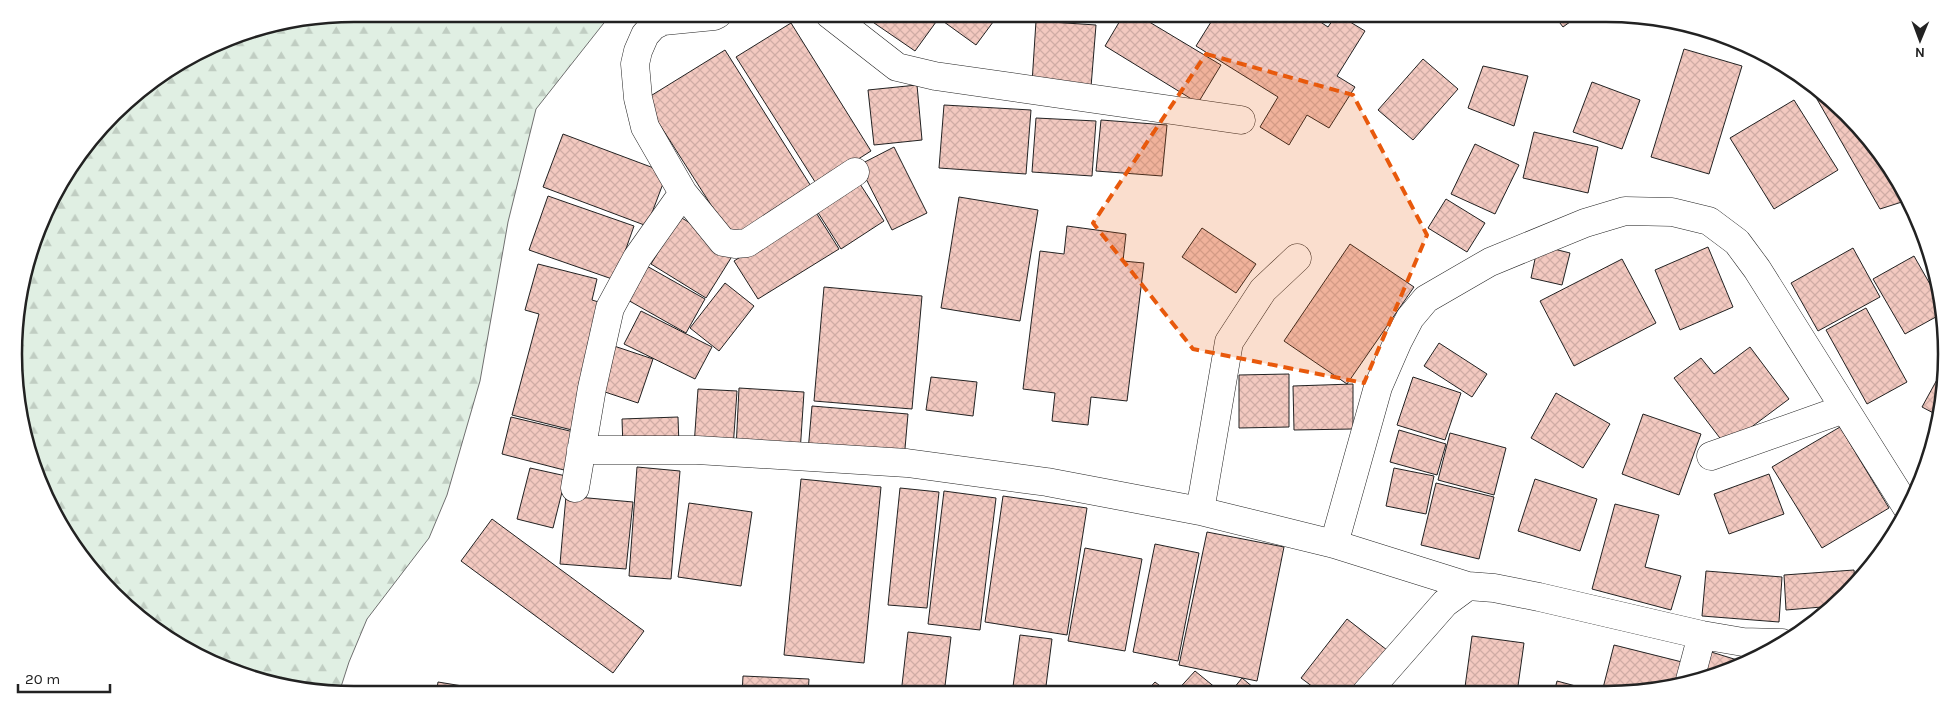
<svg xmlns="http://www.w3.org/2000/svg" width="1960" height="709" font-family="Karla,sans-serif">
<defs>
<pattern id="forest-firs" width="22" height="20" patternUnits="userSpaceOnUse" patternTransform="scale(1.25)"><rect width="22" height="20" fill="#e0efe3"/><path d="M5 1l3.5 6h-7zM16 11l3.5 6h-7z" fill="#c0cdc2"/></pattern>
<pattern id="building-cross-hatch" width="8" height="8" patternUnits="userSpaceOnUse" patternTransform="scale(1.25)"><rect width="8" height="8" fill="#f3c9c0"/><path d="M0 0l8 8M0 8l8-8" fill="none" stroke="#d0aca5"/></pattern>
</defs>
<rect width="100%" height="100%" fill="#fff"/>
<path fill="url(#forest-firs)" stroke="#6f6f6f" d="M355 14H611L536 109 508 222 480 381 447 495 429 538 367 619 349 662 339 693 266 684 204 660 147 625 71 544 40 485 20 421 17 310 32 245 59 184 130 98 184 59 245 32Z"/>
<path fill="url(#building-cross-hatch)" stroke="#222" d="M861 14H924L936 22 915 51Z
M933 14H999L976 45Z
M1124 14H1136L1221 65 1198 103 1105 46Z
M1216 14H1320L1316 19 1328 27 1337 14 1365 31 1337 76 1355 87 1329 128 1307 115 1289 145 1260 127 1278 97 1196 46Z
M1553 14H1581L1563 27Z
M1036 21 1096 25 1091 87 1032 83Z
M791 23 871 151 817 185 736 57Z
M1684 49 1742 66 1709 174 1651 157Z
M725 50 814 191 734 241 644 100Z
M1423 59 1458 89 1413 140 1378 110Z
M1483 66 1528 76 1514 126 1468 108Z
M1806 80 1813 84 1862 130 1901 184 1908 200 1880 209Z
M1592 82 1640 100 1622 149 1573 132Z
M917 85 922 140 874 145 868 90Z
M1794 100 1838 170 1774 209 1730 138Z
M944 105 1031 110 1026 174 939 168Z
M1036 118 1096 121 1092 176 1032 172Z
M1101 120 1167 125 1162 176 1096 171Z
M1534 132 1598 147 1588 193 1523 178Z
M563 134 667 173 647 226 543 187Z
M1475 144 1519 165 1495 214 1451 194Z
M894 147 927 213 892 230 859 165Z
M860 184 884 221 841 249 817 211Z
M548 196 634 226 615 280 529 250Z
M959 197 1038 210 1020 321 941 308Z
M1446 199 1485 223 1467 252 1428 228Z
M815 211 839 249 758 299 734 261Z
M680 217 736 250 706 298 651 264Z
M1067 226 1126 234 1123 261 1144 263 1127 401 1091 397 1088 425 1052 421 1055 393 1023 389 1040 251 1064 254Z
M1202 228 1256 264 1236 293 1182 257Z
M1350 244 1414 287 1347 384 1284 341Z
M1538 245 1570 253 1562 285 1531 278Z
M1708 247 1733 307 1680 330 1655 270Z
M1853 248 1880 297 1818 331 1791 283Z
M1914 256 1943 307V313L1905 334 1873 279Z
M1622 259 1656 323 1574 366 1540 301Z
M538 264 597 279 592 300 605 304 572 430 512 415 539 314 525 310Z
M645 265 705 299 686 333 626 299Z
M725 283 754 306 719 351 690 328Z
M824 287 922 296 912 409 814 401Z
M1866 308 1907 382 1867 404 1826 330Z
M641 311 712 347 695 379 624 344Z
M1439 343 1487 374 1472 397 1424 366Z
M608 344 653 359 638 403 593 388Z
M1750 347 1789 399 1726 446 1674 378 1701 358 1714 374Z
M1945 365V377L1939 416 1922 407Z
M1289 374V427L1239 428V375Z
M931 377 977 382 973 416 926 410Z
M1413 377 1461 393 1445 440 1397 425Z
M1353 384V429L1294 430 1293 386Z
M739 388 804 392 800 453 736 449Z
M698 389 737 391 733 449 694 446Z
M1556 393 1610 424 1583 468 1531 438Z
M812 406 908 414 904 460 808 451Z
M1643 414 1701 434 1679 495 1622 474Z
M511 417 574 432 564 470 502 454Z
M678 417 679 446 623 448 622 419Z
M1840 427 1889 508 1822 548 1772 467Z
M1399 430 1446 444 1437 475 1390 462Z
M1450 433 1506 448 1494 495 1438 480Z
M637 467 680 471 671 579 629 576Z
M530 468 566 476 553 528 517 519Z
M1394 468 1434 476 1426 514 1386 506Z
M1769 474 1784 514 1729 534 1714 494Z
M801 479 881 487 864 663 784 655Z
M1535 479 1597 499 1580 551 1518 531Z
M1436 483 1494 497 1479 559 1421 545Z
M900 488 939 492 927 608 888 605Z
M944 491 996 498 980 630 928 624Z
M566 496 633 502 626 569 560 564Z
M1003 496 1087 508 1067 635 985 622Z
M689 503 752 512 741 586 678 577Z
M1615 504 1659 515 1645 567 1681 576 1671 610 1592 589Z
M492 519 644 631 613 673 461 561Z
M1207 532 1284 547 1257 681 1179 665Z
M1155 544 1199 553 1178 661 1133 652Z
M1085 548 1142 559 1125 651 1068 641Z
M1854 570 1855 583 1834 606 1786 610 1784 575Z
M1706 571 1782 577 1779 622 1702 616Z
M1347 619 1387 650 1353 693H1321L1301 678Z
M908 632 951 637 944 694H901Z
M1020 635 1052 639 1045 694H1012Z
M1472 636 1524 643 1517 693H1502L1465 687Z
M1614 645 1682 662 1676 685 1650 692H1602Z
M1708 651 1747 663 1700 677Z
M1195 671 1222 693H1175Z
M743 676 809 679 808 694H742Z
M1242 678 1260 693H1230Z
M1557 681 1598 692 1554 693Z
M438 682 493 691V695H436Z
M1155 682 1169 693H1145Z"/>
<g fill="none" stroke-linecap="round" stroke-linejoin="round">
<defs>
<path id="minor" d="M718 14 714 16 663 21 653 26 645 35 638 51 635 64 638 98 645 127 683 193 723 242 735 244 747 243 855 172
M829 14 897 67 935 76 1241 120
M581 450H697L907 463 1047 482 1200 511 1334 544 1468 586
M1711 456 1844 409
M575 488 592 388 610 308 637 258 683 193
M1200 511 1229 342 1263 290 1297 258
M1334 544 1378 387 1398 341 1410 318 1426 299 1490 262 1585 223 1625 211 1672 212 1709 221 1737 242 1757 269 1906 506
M1690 680 1702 635
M1366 693 1445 603 1468 586 1494 588 1539 597 1702 635 1743 642 1782 643"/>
</defs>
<use href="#minor" stroke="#222" stroke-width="29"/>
<use href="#minor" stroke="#fff" stroke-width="28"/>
</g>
<path fill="#e8590c" fill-opacity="0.2" stroke="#e8590c" stroke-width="4" stroke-dasharray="10 6" stroke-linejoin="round" d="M1206 54 1353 95 1427 235 1364 383 1193 349 1093 223Z"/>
<path d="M0 0H1960V709H0ZM354 22H1606A332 332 0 0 1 1938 354V354A332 332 0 0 1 1606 686H354A332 332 0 0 1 22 354V354A332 332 0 0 1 354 22Z" fill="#fff" fill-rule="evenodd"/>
<path fill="none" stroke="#222" stroke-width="2.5" d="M354 22H1606A332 332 0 0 1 1938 354V354A332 332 0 0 1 1606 686H354A332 332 0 0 1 22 354V354A332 332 0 0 1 354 22Z"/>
<g transform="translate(1920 40) rotate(181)" stroke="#ffffff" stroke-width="4" paint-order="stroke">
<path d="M0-4L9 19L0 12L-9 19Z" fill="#222222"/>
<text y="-8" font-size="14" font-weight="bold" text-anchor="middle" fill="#222222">N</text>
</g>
<path d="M18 684v8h92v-8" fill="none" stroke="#222222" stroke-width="2.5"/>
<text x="25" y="684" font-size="15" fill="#222222" stroke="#ffffff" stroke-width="4" paint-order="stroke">20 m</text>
</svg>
